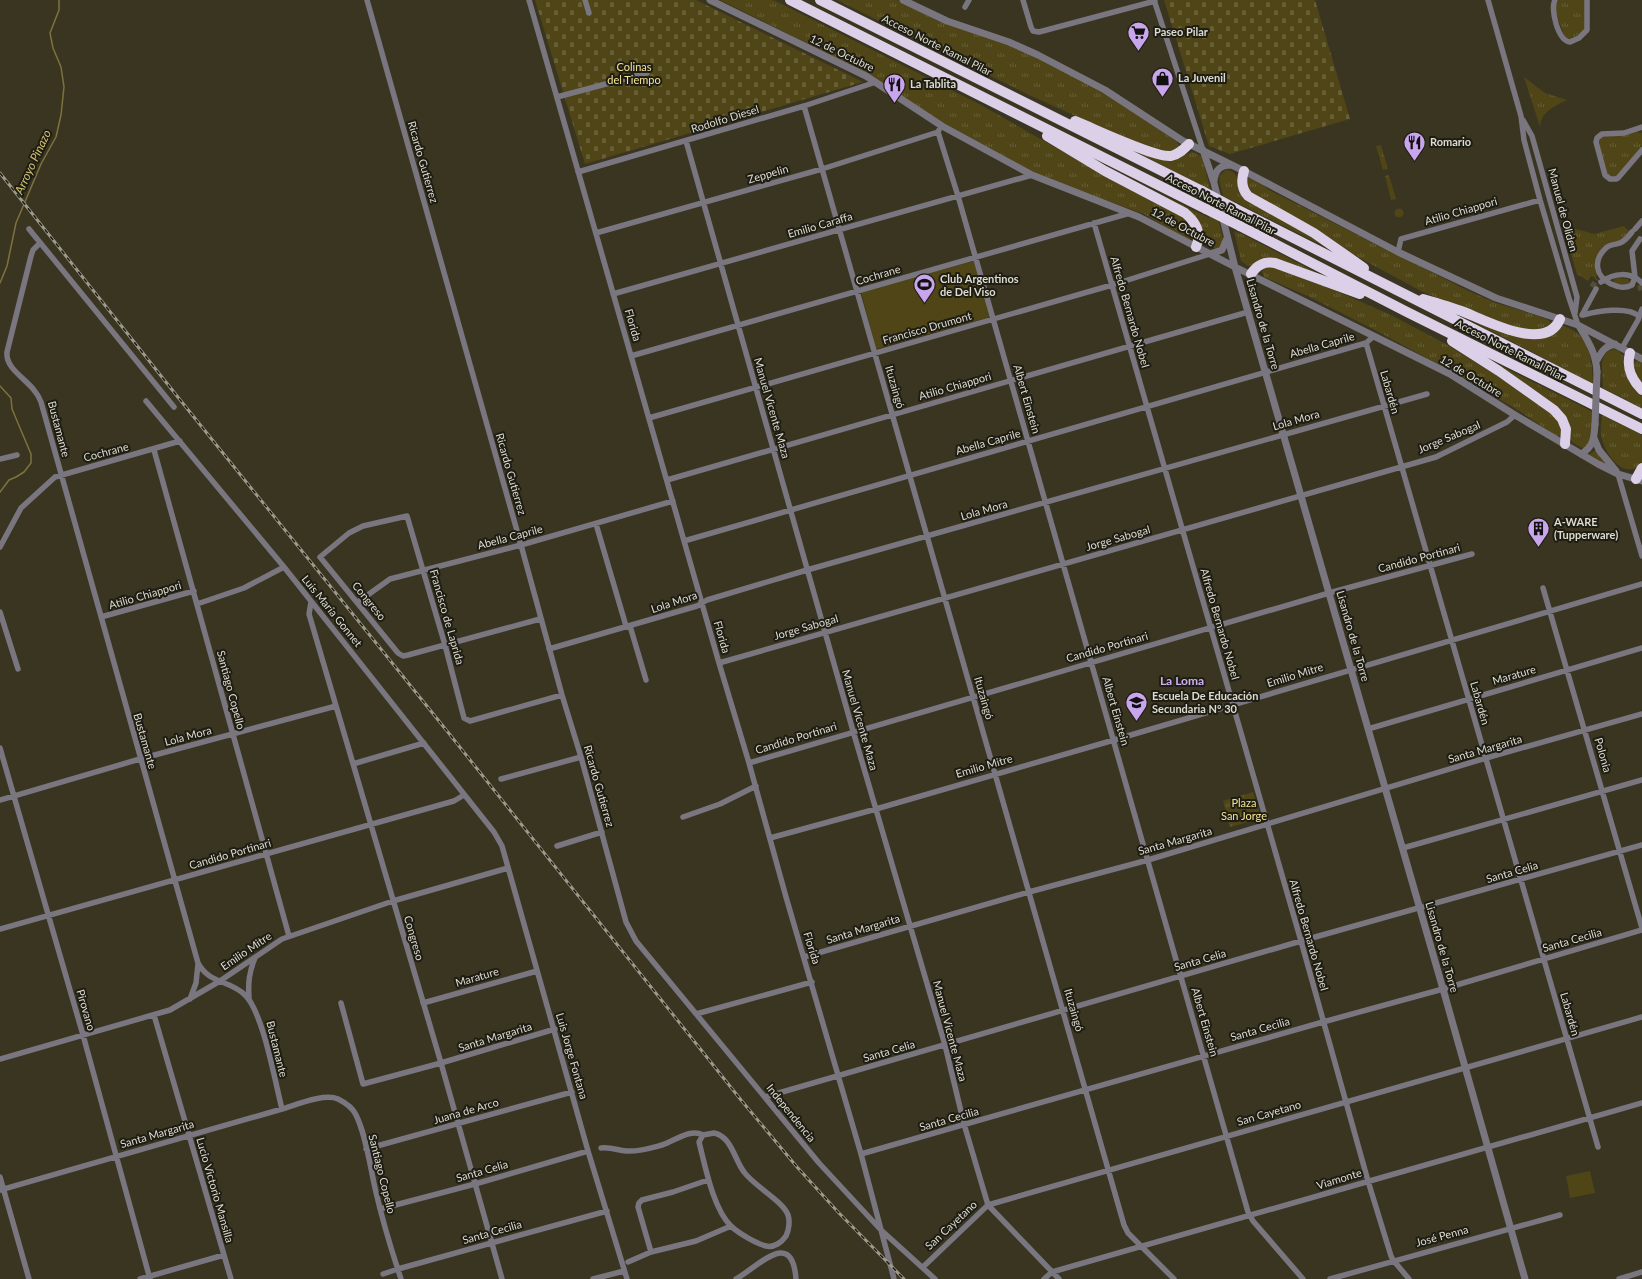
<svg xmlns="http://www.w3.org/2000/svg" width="1642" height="1279" font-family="Lato,sans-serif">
<defs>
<pattern id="grass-tufts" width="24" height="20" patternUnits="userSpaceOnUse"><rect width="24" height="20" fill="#4f4516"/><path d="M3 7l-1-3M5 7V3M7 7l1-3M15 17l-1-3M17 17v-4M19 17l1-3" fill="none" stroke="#685f37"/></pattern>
<pattern id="cemetery-stones" width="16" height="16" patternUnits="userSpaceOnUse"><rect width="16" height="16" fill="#4f4516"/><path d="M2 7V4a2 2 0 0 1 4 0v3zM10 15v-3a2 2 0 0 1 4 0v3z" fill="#685f37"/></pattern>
</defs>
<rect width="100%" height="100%" fill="#393521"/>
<path fill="url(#grass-tufts)" d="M720 0H773L784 5 981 105 1111 179 1189 221 1195 237 1188 240 1144 214 1044 178 944 123 863 71Z
M837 0H897L938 21 1017 48 1108 94 1177 142 1179 147 1177 152H1162L1102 128 1029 95Z
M1559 0H1585C1587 24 1592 28 1569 40L1564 35 1556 14 1555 6Z
M1524 77 1545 93 1567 100C1554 106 1541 112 1540 127Z
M1637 132 1642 133V147L1616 177 1608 176 1598 142 1600 137Z
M1117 142 1179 157 1192 152 1196 153 1202 157 1223 238 1221 246C1210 253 1204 243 1202 233L1138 183 1209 218 1201 185Z
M1381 145 1388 169 1383 170 1376 146Z
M1226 170C1236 170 1237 178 1239 186L1328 248 1223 196 1219 179 1220 175Z
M1389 175 1396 199 1391 200 1385 176Z
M1249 178 1258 181 1269 190C1323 217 1377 246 1431 272 1450 281 1469 292 1489 300 1499 305 1548 317 1551 322L1544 331 1522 330 1483 317 1421 291 1356 256 1248 192 1246 180Z
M1394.5 213a4.5 4.5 0 1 1 9 0a4.5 4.5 0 1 1-9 0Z
M1562 225 1594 234 1624 226 1630 232 1619 241 1612 242 1605 246 1596 278 1591 276 1588 281 1577 274Z
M1234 231 1242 234 1323 276 1258 263 1248 266 1241 261Z
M1271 266 1325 286 1391 315 1444 343 1536 400 1557 417 1562 433 1559 436H1556L1521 412 1460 376 1373 329 1310 297 1264 277 1262 272 1263 269Z
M1617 278 1628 279 1631 284 1625 286 1615 283 1613 280Z
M1451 310 1518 335 1563 326C1591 334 1592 360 1593 384Z
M1614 349 1619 351 1624 357 1626 372 1642 392V408L1603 388C1603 374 1597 352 1614 349Z
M1487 359 1593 412 1591 439 1584 449 1573 443 1570 438 1568 423 1549 400Z
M1638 360 1642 361V385L1631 366 1634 362Z
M1602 415 1642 435V465C1622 480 1604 453 1601 434 1600 428 1602 421 1602 415Z
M1597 449 1605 464 1588 455Z
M1253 792 1260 814 1255 820 1230 827 1223 801Z"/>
<path fill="url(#cemetery-stones)" d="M535 0H696L863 82 585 164Z
M1164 0H1315L1350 119 1230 154 1209 146Z"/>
<path fill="#4f4516" d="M974 261 990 317 876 349 861 292Z
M1590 1171 1595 1193 1570 1198 1566 1176Z"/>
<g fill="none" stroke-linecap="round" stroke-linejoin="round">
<path stroke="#7e733e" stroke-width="1.5" d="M0 283 7 266 16 223 41 164 56 137 61 115 64 87 61 67 53 48 50 33 59 10V0
M0 386 11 398 12 409 31 454V463L24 472 16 477 9 480 0 492"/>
<path stroke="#524e3b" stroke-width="5.5" stroke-dasharray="5.5 3" stroke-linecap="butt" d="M1640 285 1642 293
M1592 287 1597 279"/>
<path stroke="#7a7680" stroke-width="5.5" d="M367 0 521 545 562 695 581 757 626 922 636 941 819 1163 881 1230 935 1279
M529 0 719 663 749 763 786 897 861 1154 894 1279
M585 0 589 13
M1023 0 1031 27 1033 31 1039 32 1155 1
M1154 0 1203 150
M1488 0 1521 116 1524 140 1540 200 1569 298 1578 325
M1555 0C1550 9 1558 41 1570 42L1579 38 1587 30V0
M965 7 969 0
M557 97 647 73
M804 106 1124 1225 1128 1233 1174 1279
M1523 120 1532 136 1577 297 1575 313
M1642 127 1624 133 1602 134 1597 138 1596 142 1605 175 1610 179H1616L1618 178 1642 150
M938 132 958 196 1248 1212 1253 1221 1303 1279
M686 141 853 731 945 1045 964 1124 988 1205 1059 1279
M578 172 804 106 876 82
M1094 223 1301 941 1368 1181 1391 1256 1393 1260 1409 1279
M29 229 174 407
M1635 229 1642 221
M1632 232C1629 236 1625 241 1620 243 1615 245 1610 244 1606 248 1593 260 1595 276 1611 284 1618 287 1624 289 1632 285L1635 277 1632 251 1640 239
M596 233 822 169 938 132 939 130
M40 243 33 250 31 256 7 352C5 372 34 381 41 402L198 963C209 984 230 980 245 995 263 1012 275 1082 282 1109
M1398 252 1401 239 1540 200
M1601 282C1614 273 1630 271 1642 283
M613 294 1032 175
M1582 315 1596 289
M1583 315C1598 311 1627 306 1639 316
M1366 343 1598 1147
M1622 348 1638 320 1642 309
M631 356 1130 213
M146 401 284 567 494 832 502 846 588 1151 627 1279
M649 418 1112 285 1210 254
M154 450 289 936
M0 459 17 455
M1618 474 1642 556
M667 480 1248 312
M596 524 626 626
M684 541 1366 343 1374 336
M0 547 21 508 55 477 180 441
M1543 588 1642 928
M311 602 309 614 441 1063 502 1279
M358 602 390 579 521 545 673 501
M197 604 244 588 284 567
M0 612 18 669
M101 617 194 591
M540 619 408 655 403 656 398 653 320 557 349 533 363 526 407 516 445 645 464 718 470 721 562 695
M630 626 646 680
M549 649 697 606 707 600 807 570 1427 394
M719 663 1436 457 1507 422 1515 415
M1368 729 1642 648
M0 748 83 1035 150 1279
M749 763 1329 593 1472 554
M353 764 424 743
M501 779 581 757
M0 800 140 759 336 706
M683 817 720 804 756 786
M770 838 876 809 1114 740 1642 584
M557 846 602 832
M1403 848 1642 780
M0 929 454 801 464 795
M804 957 1029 892 1148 860 1486 758 1642 714
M249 998C248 983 249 972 255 958
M190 999 196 983 198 964
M341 1003 363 1084 441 1063 555 1029
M423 1003 537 971
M696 1014 812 982
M154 1015 231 1279
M0 1059 170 1010 220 981 282 939 393 901 508 868
M765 1097 1301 941 1642 845
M714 1133C732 1137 734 1159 744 1172 754 1186 783 1201 788 1215 790 1221 789 1230 786 1236 782 1242 774 1248 766 1246 757 1244 738 1233 731 1226 713 1209 705 1165 699 1142L703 1135Z
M601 1148C611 1147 617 1150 626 1151 638 1152 651 1148 662 1145 675 1141 690 1128 703 1135
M366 1149 572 1092
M861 1154 1323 1022 1443 989 1642 930
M0 1177 29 1279
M0 1190 282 1109C296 1105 324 1093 338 1099 344 1102 353 1108 356 1115 366 1135 370 1166 375 1188 382 1219 391 1249 401 1279
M380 1209 475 1184 588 1151
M651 1252 638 1207 639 1203 642 1200 673 1192 708 1180
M628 1262 651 1252 696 1241 731 1226
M923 1267 988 1205 1642 1017
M383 1274 398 1269 607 1211
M140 1279 224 1255
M593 1279 624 1271
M736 1279C758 1267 792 1227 796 1279
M1044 1279 1052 1272C1248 1215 1446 1160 1642 1103
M1330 1279 1560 1215
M1619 1279 1642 1272"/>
<path stroke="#7a7680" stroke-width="7" d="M710 0 866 76 942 126 1032 175 1139 217 1235 267 1450 374 1515 415 1598 464 1618 474 1642 481
M903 0 947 21 1009 42 1038 55 1105 90 1183 141 1244 171 1398 252 1496 298 1578 325 1642 359
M1203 150 1214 183 1235 267 1443 989 1525 1279
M1214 181C1215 170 1220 165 1231 165
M1210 254 1222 250 1227 238
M1579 326C1588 341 1596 353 1597 372
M1597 360C1602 351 1605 346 1615 344
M1594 438 1599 450 1616 471
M1581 454C1594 447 1594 437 1595 424"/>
<path stroke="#dbd0e7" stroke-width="10" d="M790 0 1206 209
M820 0 1202 191
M1075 121C1093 128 1155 158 1171 156 1179 154 1184 149 1189 144
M1047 136 1105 171 1185 213C1196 222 1202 233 1196 247
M1244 171C1241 180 1241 188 1248 196L1314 233 1364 268
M1234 208 1642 414
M1240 226 1407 312 1642 429
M1251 274C1257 265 1264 261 1275 263L1360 294
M1423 299C1437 303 1451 307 1464 312 1487 321 1546 353 1560 319
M1452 341 1499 371 1554 410 1562 419 1566 429 1565 444
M1630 353C1626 368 1631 379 1642 390
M1636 479 1642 468"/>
<defs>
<path id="rail" d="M0 173 177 396 447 731 741 1100 797 1167 838 1212 904 1279"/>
</defs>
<use href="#rail" stroke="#9e9a8b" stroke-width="3"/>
<use href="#rail" stroke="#1e1d14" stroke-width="1.5" stroke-dasharray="4.5" stroke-linecap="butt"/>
<path stroke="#7a7680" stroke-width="7" d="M1595 424 1597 372"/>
<path stroke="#dbd0e7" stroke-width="10" d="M1202 191 1234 208
M1206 209 1240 226"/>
</g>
<defs>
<symbol id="supermarket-pin" viewBox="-11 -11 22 30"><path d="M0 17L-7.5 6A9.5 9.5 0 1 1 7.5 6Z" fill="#c9a5ee" stroke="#1e1d14"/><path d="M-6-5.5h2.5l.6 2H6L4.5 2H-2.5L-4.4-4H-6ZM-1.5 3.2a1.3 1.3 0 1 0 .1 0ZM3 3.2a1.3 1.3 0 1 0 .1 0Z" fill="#111"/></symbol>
<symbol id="shop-pin" viewBox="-11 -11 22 30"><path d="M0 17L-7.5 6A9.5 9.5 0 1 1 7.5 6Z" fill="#c9a5ee" stroke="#1e1d14"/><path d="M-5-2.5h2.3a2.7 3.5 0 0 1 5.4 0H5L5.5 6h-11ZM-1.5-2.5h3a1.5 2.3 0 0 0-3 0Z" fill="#111"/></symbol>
<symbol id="restaurant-pin" viewBox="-11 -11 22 30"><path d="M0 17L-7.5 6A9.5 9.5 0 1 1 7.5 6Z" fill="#c9a5ee" stroke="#1e1d14"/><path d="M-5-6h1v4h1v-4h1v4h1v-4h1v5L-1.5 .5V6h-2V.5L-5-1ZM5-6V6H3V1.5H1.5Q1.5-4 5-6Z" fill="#111"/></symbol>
<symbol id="stadium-pin" viewBox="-11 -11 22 30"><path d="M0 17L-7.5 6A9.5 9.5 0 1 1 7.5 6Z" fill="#c9a5ee" stroke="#1e1d14"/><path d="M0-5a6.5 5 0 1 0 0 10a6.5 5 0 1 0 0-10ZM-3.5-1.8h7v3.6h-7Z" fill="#111"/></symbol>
<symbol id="building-pin" viewBox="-11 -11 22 30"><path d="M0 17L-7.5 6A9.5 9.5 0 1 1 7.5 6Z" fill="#c9a5ee" stroke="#1e1d14"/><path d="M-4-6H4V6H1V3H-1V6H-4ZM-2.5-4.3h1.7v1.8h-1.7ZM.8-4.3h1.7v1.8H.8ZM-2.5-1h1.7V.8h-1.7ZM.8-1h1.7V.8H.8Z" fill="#111"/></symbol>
<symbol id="school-pin" viewBox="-11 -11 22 30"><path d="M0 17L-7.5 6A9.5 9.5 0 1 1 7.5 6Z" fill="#c9a5ee" stroke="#1e1d14"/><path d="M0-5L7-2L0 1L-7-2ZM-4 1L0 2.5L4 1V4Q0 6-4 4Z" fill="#111"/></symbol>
</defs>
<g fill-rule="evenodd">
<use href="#supermarket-pin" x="1126" y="20" width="25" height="34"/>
<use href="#shop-pin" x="1150" y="66" width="25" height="34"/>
<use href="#restaurant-pin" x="882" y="72" width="25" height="34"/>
<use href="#restaurant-pin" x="1402" y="130" width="25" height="34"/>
<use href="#stadium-pin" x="912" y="272" width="25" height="34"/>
<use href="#building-pin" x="1526" y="516" width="25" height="34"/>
<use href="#school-pin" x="1124" y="690" width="25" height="34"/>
</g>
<g text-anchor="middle" stroke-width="4" stroke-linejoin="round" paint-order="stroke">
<g font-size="11" font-weight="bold" fill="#dedbcf" stroke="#1e1d14" text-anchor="start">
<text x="1154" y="36">Paseo Pilar</text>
<text x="1178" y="82">La Juvenil</text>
<text x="910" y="88">La Tablita</text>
<text x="1430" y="146">Romario</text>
<text x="940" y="283">Club Argentinos<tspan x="940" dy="13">de Del Viso</tspan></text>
<text x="1554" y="526">A-WARE<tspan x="1554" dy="13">(Tupperware)</tspan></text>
<text x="1152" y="700">Escuela De Educación<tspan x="1152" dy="13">Secundaria Nº 30</tspan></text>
</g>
<g font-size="11" fill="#dedbcf" stroke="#1e1d14">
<text transform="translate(937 45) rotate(27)" y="4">Acceso Norte Ramal Pilar</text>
<text transform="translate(842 53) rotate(26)" y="4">12 de Octubre</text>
<text transform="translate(725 119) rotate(-17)" y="4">Rodolfo Diesel</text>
<text transform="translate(423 162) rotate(74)" y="4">Ricardo Gutierrez</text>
<text transform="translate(768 174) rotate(-16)" y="4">Zeppelin</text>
<text transform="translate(1221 204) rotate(27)" y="4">Acceso Norte Ramal Pilar</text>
<text transform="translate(1563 210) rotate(75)" y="4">Manuel de Oliden</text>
<text transform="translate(1461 211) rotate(-16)" y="4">Atilio Chiappori</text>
<text transform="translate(820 225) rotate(-16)" y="4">Emilio Caraffa</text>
<text transform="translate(1183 227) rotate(28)" y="4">12 de Octubre</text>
<text transform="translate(878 275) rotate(-16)" y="4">Cochrane</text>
<text transform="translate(1130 312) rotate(74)" y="4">Alfredo Bernardo Nobel</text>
<text transform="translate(1263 324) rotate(74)" y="4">Lisandro de la Torre</text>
<text transform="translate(633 325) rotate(74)" y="4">Florida</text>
<text transform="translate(927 328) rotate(-16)" y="4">Francisco Drumont</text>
<text transform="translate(1322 345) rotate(-16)" y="4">Abella Caprile</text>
<text transform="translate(1510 350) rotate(27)" y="4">Acceso Norte Ramal Pilar</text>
<text transform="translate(1471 376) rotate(31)" y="4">12 de Octubre</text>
<text transform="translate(955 386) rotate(-16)" y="4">Atilio Chiappori</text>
<text transform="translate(895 387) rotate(74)" y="4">Ituzaingó</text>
<text transform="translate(1390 392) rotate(74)" y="4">Labardén</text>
<text transform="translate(1027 399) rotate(74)" y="4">Albert Einstein</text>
<text transform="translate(772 408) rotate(74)" y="4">Manuel Vicente Maza</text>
<text transform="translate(1296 420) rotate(-16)" y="4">Lola Mora</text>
<text transform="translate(59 429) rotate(75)" y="4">Bustamante</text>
<text transform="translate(1449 437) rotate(-23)" y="4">Jorge Sabogal</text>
<text transform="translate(988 442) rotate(-16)" y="4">Abella Caprile</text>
<text transform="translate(106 452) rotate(-15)" y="4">Cochrane</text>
<text transform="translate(511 474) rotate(74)" y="4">Ricardo Gutierrez</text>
<text transform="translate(984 510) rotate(-16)" y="4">Lola Mora</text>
<text transform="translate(510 537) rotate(-15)" y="4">Abella Caprile</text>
<text transform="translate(1118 538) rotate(-16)" y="4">Jorge Sabogal</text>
<text transform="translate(1419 558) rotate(-15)" y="4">Candido Portinari</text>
<text transform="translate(145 595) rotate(-16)" y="4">Atilio Chiappori</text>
<text transform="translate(369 601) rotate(51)" y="4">Congreso</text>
<text transform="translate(674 602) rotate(-18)" y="4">Lola Mora</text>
<text transform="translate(332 611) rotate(51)" y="4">Luis María Gonnet</text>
<text transform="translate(447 617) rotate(74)" y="4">Francisco de Laprida</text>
<text transform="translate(1220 624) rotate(74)" y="4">Alfredo Bernardo Nobel</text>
<text transform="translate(806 627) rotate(-16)" y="4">Jorge Sabogal</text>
<text transform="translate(1353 636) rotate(74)" y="4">Lisandro de la Torre</text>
<text transform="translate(722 637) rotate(74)" y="4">Florida</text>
<text transform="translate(1107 647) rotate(-16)" y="4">Candido Portinari</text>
<text transform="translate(1295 675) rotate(-17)" y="4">Emilio Mitre</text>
<text transform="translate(1514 675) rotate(-16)" y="4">Marature</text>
<text transform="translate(231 690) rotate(75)" y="4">Santiago Copello</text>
<text transform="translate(984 698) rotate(74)" y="4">Ituzaingó</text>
<text transform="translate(1480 703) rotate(74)" y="4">Labardén</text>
<text transform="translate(1116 711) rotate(74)" y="4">Albert Einstein</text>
<text transform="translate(860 720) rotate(74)" y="4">Manuel Vicente Maza</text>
<text transform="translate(188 736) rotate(-15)" y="4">Lola Mora</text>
<text transform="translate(796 738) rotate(-17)" y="4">Candido Portinari</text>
<text transform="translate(145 741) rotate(74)" y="4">Bustamante</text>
<text transform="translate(1485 749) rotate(-16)" y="4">Santa Margarita</text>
<text transform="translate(1603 755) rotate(74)" y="4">Polonia</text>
<text transform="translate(984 766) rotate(-16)" y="4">Emilio Mitre</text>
<text transform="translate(599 786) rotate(74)" y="4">Ricardo Gutierrez</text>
<text transform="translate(1175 841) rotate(-16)" y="4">Santa Margarita</text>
<text transform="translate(230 854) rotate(-16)" y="4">Candido Portinari</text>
<text transform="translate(1512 872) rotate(-16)" y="4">Santa Celia</text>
<text transform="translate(863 929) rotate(-17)" y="4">Santa Margarita</text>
<text transform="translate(1309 935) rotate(74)" y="4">Alfredo Bernardo Nobel</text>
<text transform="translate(414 938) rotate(74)" y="4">Congreso</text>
<text transform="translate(1572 940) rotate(-16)" y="4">Santa Cecilia</text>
<text transform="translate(1442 947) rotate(74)" y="4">Lisandro de la Torre</text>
<text transform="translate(812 948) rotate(73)" y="4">Florida</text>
<text transform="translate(246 951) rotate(-34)" y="4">Emilio Mitre</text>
<text transform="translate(1200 960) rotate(-16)" y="4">Santa Celia</text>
<text transform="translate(477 977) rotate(-16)" y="4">Marature</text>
<text transform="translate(86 1010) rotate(74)" y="4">Pirovano</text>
<text transform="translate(1074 1010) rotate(74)" y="4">Ituzaingó</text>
<text transform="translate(1570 1014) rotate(74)" y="4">Labardén</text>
<text transform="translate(1205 1022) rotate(74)" y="4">Albert Einstein</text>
<text transform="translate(1260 1029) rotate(-16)" y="4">Santa Cecilia</text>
<text transform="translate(950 1031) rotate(75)" y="4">Manuel Vicente Maza</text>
<text transform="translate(495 1037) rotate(-17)" y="4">Santa Margarita</text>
<text transform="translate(277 1049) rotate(76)" y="4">Bustamante</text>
<text transform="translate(889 1051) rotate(-16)" y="4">Santa Celia</text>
<text transform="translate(572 1056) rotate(74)" y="4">Luis Jorge Fontana</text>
<text transform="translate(466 1111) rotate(-16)" y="4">Juana de Arco</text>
<text transform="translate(791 1113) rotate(51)" y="4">Independencia</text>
<text transform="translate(1269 1113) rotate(-16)" y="4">San Cayetano</text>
<text transform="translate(949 1119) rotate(-16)" y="4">Santa Cecilia</text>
<text transform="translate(157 1134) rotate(-16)" y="4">Santa Margarita</text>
<text transform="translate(482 1171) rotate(-16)" y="4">Santa Celia</text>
<text transform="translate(382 1174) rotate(76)" y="4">Santiago Copello</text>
<text transform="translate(1339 1179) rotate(-17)" y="4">Viamonte</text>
<text transform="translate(215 1190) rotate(74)" y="4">Lucio Victorio Mansilla</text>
<text transform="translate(951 1225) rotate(-43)" y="4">San Cayetano</text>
<text transform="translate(492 1232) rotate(-16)" y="4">Santa Cecilia</text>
<text transform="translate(1442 1236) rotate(-15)" y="4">José Penna</text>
</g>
<g font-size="11" fill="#f5e391" stroke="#1e1d14">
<text x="634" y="71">Colinas<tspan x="634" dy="13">del Tiempo</tspan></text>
<text x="1244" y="807">Plaza<tspan x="1244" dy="13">San Jorge</tspan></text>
</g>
<g font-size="12" font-style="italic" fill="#d2c06f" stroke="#1e1d14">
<text transform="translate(33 162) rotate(-65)" y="4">Arroyo Pinazo</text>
</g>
<g font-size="12" font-weight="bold" fill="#cfaef2" stroke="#1e1d14">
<text x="1182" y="685">La Loma</text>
</g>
</g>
</svg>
